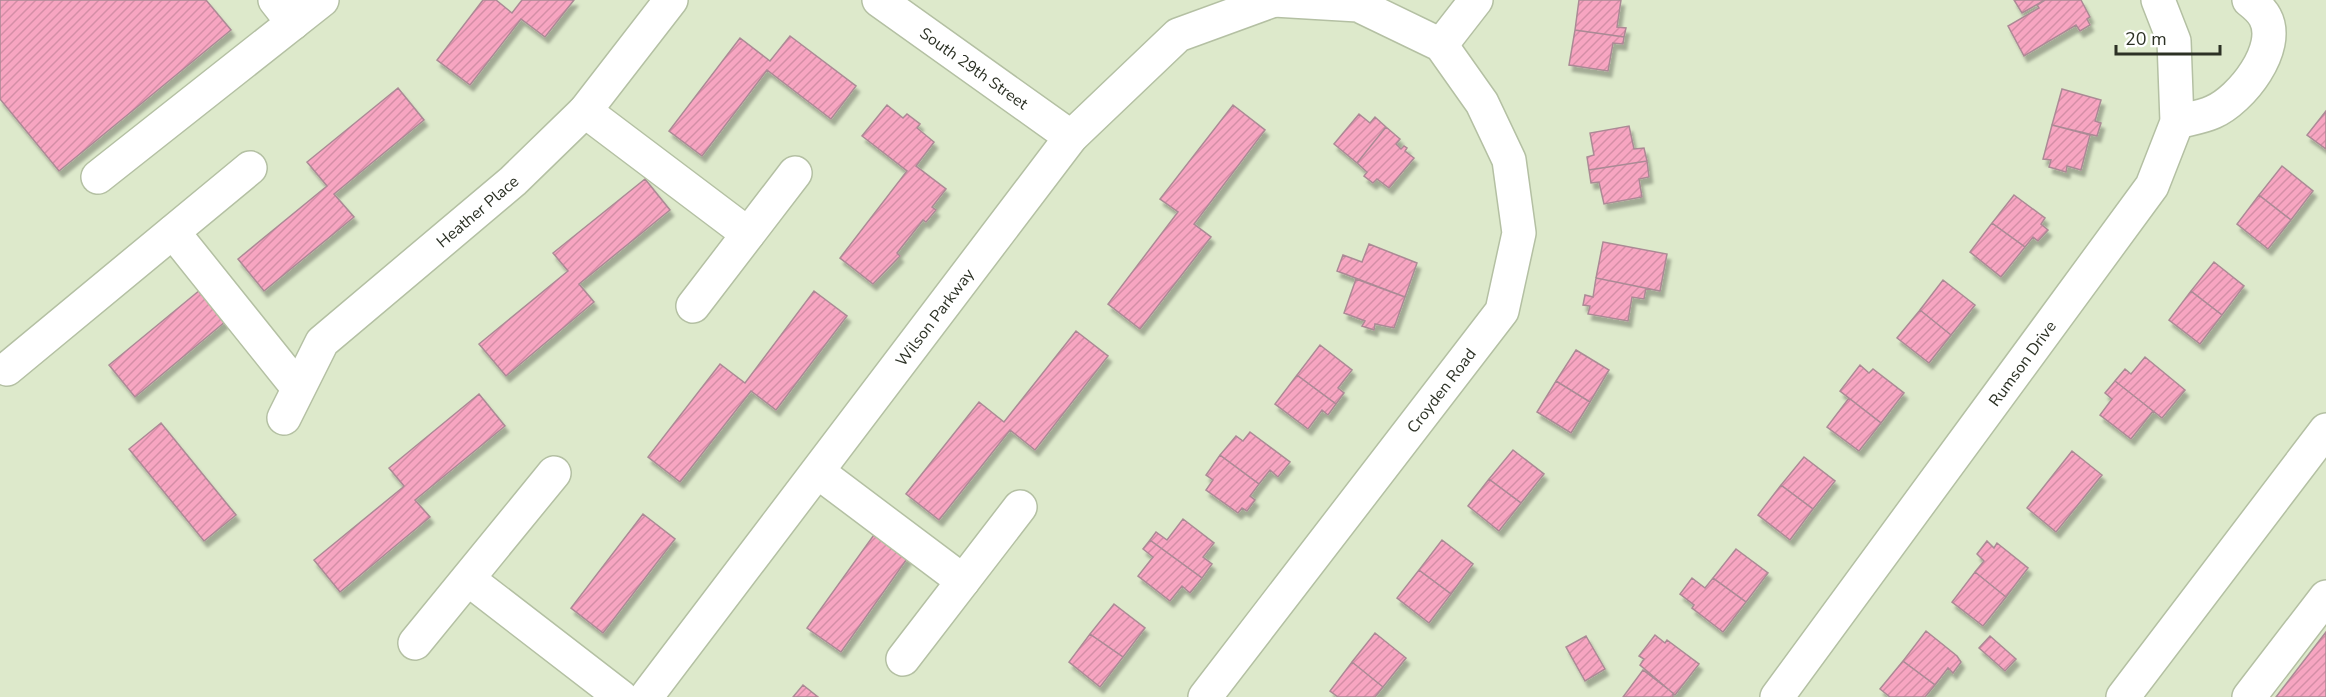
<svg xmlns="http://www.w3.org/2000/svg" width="2326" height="697" font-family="'Nunito Sans',sans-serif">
<defs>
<pattern id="building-hatch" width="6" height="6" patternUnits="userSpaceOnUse" patternTransform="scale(1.5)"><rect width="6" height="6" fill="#f7a5c1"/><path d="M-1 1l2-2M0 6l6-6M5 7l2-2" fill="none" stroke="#d48ea6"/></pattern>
<filter id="shadow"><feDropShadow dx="3.5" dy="6" stdDeviation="1.5" flood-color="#0004"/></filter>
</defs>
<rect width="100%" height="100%" fill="#dde9cb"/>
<path fill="url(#building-hatch)" stroke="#ab8a95" stroke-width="1.5" filter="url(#shadow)" d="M0 0H206L231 30 59 171 0 99Z
M483 0H496L512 13 522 0H574L545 37 521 19 470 85 437 60Z
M1579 0H1621L1617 27 1626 28 1624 37 1575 30Z
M2014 0H2045L2022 13Z
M2045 0H2081L2090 17 2087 19 2090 25 2080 31 2076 25 2024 56 2008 26 2039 8 2037 5Z
M1575 30 1624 37 1623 44 1613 43 1608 71 1569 65Z
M790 36 856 86 831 119 767 70 702 156 669 131 740 38 770 61Z
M398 88 424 120 334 194 354 217 264 291 238 259 327 186 307 162Z
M2062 89 2101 100 2095 121 2101 123 2097 136 2052 125Z
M887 105 903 118 907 114 920 124 917 128 934 142 916 166 946 189 932 207 936 210 926 222 923 220 897 253 900 256 873 284 840 258 907 171 862 136Z
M1233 105 1265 130 1194 224 1211 237 1140 329 1108 304 1178 212 1160 199Z
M2326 111V149L2307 135Z
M1359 114 1370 123 1375 117 1386 127 1357 163 1334 144Z
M2052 125 2090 135 2081 170 2067 166 2066 172 2049 167 2051 160 2043 159Z
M1629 126 1634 149 1644 148 1647 161 1589 170 1587 157 1594 155 1590 133Z
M1386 127 1400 139 1396 144 1401 149 1404 146 1407 148 1405 151 1414 158 1389 188 1377 179 1373 183 1364 176 1367 172 1357 163Z
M1647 161 1649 177 1639 179 1642 197 1604 204 1599 182 1591 183 1589 170Z
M2282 166 2313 191 2291 220 2259 195Z
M645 179 670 210 579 284 594 302 506 376 479 344 568 271 553 253Z
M2014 195 2045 218 2041 224 2048 230 2038 241 2033 237 2025 247 1992 223Z
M2259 195 2291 220 2268 249 2237 224Z
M1992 223 2025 247 2001 277 1970 252Z
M1603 242 1667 254 1660 291 1596 278Z
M1369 244 1417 263 1405 297 1337 271 1343 255 1362 262Z
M2214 262 2244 286 2222 315 2191 291Z
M1596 278 1646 288 1644 299 1632 297 1628 321 1588 314 1590 306 1583 305 1585 295 1593 297Z
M1356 279 1405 297 1394 328 1375 324 1374 330 1362 326 1365 321 1344 313Z
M1943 280 1975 305 1951 335 1920 310Z
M200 290 226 321 135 397 109 365Z
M814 291 847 316 776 410 751 391 680 482 648 457 720 364 745 383Z
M2191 291 2222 315 2200 344 2169 320Z
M1920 310 1951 335 1929 363 1897 338Z
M1076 331 1108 356 1035 450 1010 430 939 520 906 494 979 402 1004 422Z
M1320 345 1352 370 1338 388 1344 393 1336 404 1297 375Z
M1576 350 1609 370 1590 402 1556 381Z
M2145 357 2185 390 2162 418 2115 381 2125 369 2131 374Z
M1860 365 1869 373 1873 369 1904 393 1881 423 1840 391Z
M1297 375 1336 404 1328 415 1322 410 1308 429 1275 404Z
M1556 381 1590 402 1571 433 1537 412Z
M2115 381 2153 411 2131 439 2100 415 2112 399 2105 393Z
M479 394 505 426 415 500 430 517 340 592 314 560 402 488 404 486 389 468Z
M1849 398 1881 423 1859 451 1827 427Z
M161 423 236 515 204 541 129 449Z
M1250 432 1290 462 1278 477 1270 470 1259 484 1220 455 1236 436 1243 441Z
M1513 450 1544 474 1521 503 1489 479Z
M2072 451 2102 475 2056 532 2027 508Z
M1220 455 1259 484 1250 496 1255 500 1247 511 1242 508 1238 513 1206 490 1213 480 1206 475Z
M1804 457 1835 481 1813 509 1781 485Z
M1489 479 1521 503 1499 531 1468 506Z
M1781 485 1813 509 1790 540 1758 515Z
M643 514 675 539 603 633 571 608Z
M1183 519 1214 543 1203 557 1212 564 1202 578 1150 540 1156 532 1167 540Z
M876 532 909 556 841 652 807 628Z
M1150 540 1202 578 1190 593 1182 586 1170 601 1138 576 1153 557 1143 549Z
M1442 540 1473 564 1451 594 1419 570Z
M1987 541 1994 548 1997 543 2028 568 2006 597 1975 572 1984 561 1977 554Z
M1736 549 1768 573 1746 602 1713 578Z
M1419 570 1451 594 1429 623 1397 598Z
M1975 572 2006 597 1983 626 1952 602Z
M1692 578 1705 588 1713 578 1746 602 1723 632 1692 608 1694 605 1680 594Z
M1114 604 1145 628 1123 657 1090 634Z
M1926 631 1957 656 1961 662 1953 673 1948 668 1935 685 1903 661Z
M2326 632V697H2276Z
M1375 633 1406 658 1383 687 1352 662Z
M1090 634 1123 657 1100 687 1069 662Z
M1655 635 1665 643 1667 640 1699 664 1675 695 1640 665 1644 659 1639 656Z
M1586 636 1605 669 1585 681 1566 647Z
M1990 636 2016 659 2005 671 1979 648Z
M1903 661 1935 685 1925 697H1890L1880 689Z
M1352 662 1383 687 1375 697H1338L1330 691Z
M1643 670 1673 693V697H1623Z
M803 685 818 697H793Z"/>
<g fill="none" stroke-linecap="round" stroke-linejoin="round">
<defs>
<g id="minor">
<path d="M275 0 293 23"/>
<path id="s1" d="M879 0 1071 137"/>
<path d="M1441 45 1476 0"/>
<path d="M585 111 748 234"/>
<path d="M2177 122C2188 119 2202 117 2213 112 2241 100 2282 48 2265 17 2262 11 2254 4 2249 0"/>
<path d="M98 177 322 0"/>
<path d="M173 232 298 388"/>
<path d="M693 306 795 173"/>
<path d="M7 369 250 168"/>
<path id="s2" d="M284 418 322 342 513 181 585 111 671 0"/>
<path d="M818 472 963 581"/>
<path d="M468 579 621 697"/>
<path d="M415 643 554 473"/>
<path d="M903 659 1020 507"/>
<path id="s3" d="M646 697 1071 137 1178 35 1274 0"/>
<path id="s4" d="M1205 697 1502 311 1519 233 1509 160 1482 103 1441 45 1358 5 1274 0"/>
<path id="s5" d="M1777 697 2152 186 2177 122 2174 41 2158 0"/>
<path d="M2123 697 2326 430"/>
<path d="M2249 697 2326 597"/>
</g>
</defs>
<use href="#minor" stroke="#b4c0a3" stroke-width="36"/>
<use href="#minor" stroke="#fff" stroke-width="33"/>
</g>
<g text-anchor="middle" stroke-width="4.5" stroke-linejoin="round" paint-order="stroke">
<g font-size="16" fill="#2c3125" stroke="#fff">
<text dy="6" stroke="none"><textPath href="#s1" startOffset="117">South 29th Street</textPath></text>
<text dy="6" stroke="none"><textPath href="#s2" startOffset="288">Heather Place</textPath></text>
<text dy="6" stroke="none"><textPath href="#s3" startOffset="477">Wilson Parkway</textPath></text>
<text dy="6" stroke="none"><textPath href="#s5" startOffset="414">Rumson Drive</textPath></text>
<text dy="6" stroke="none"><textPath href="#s4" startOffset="387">Croyden Road</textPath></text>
</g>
</g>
<path d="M2116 45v9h104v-9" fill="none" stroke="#2c3125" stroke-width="3"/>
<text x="2125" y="45" font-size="18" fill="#2c3125" stroke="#ffffff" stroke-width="4.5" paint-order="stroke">20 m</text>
</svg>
